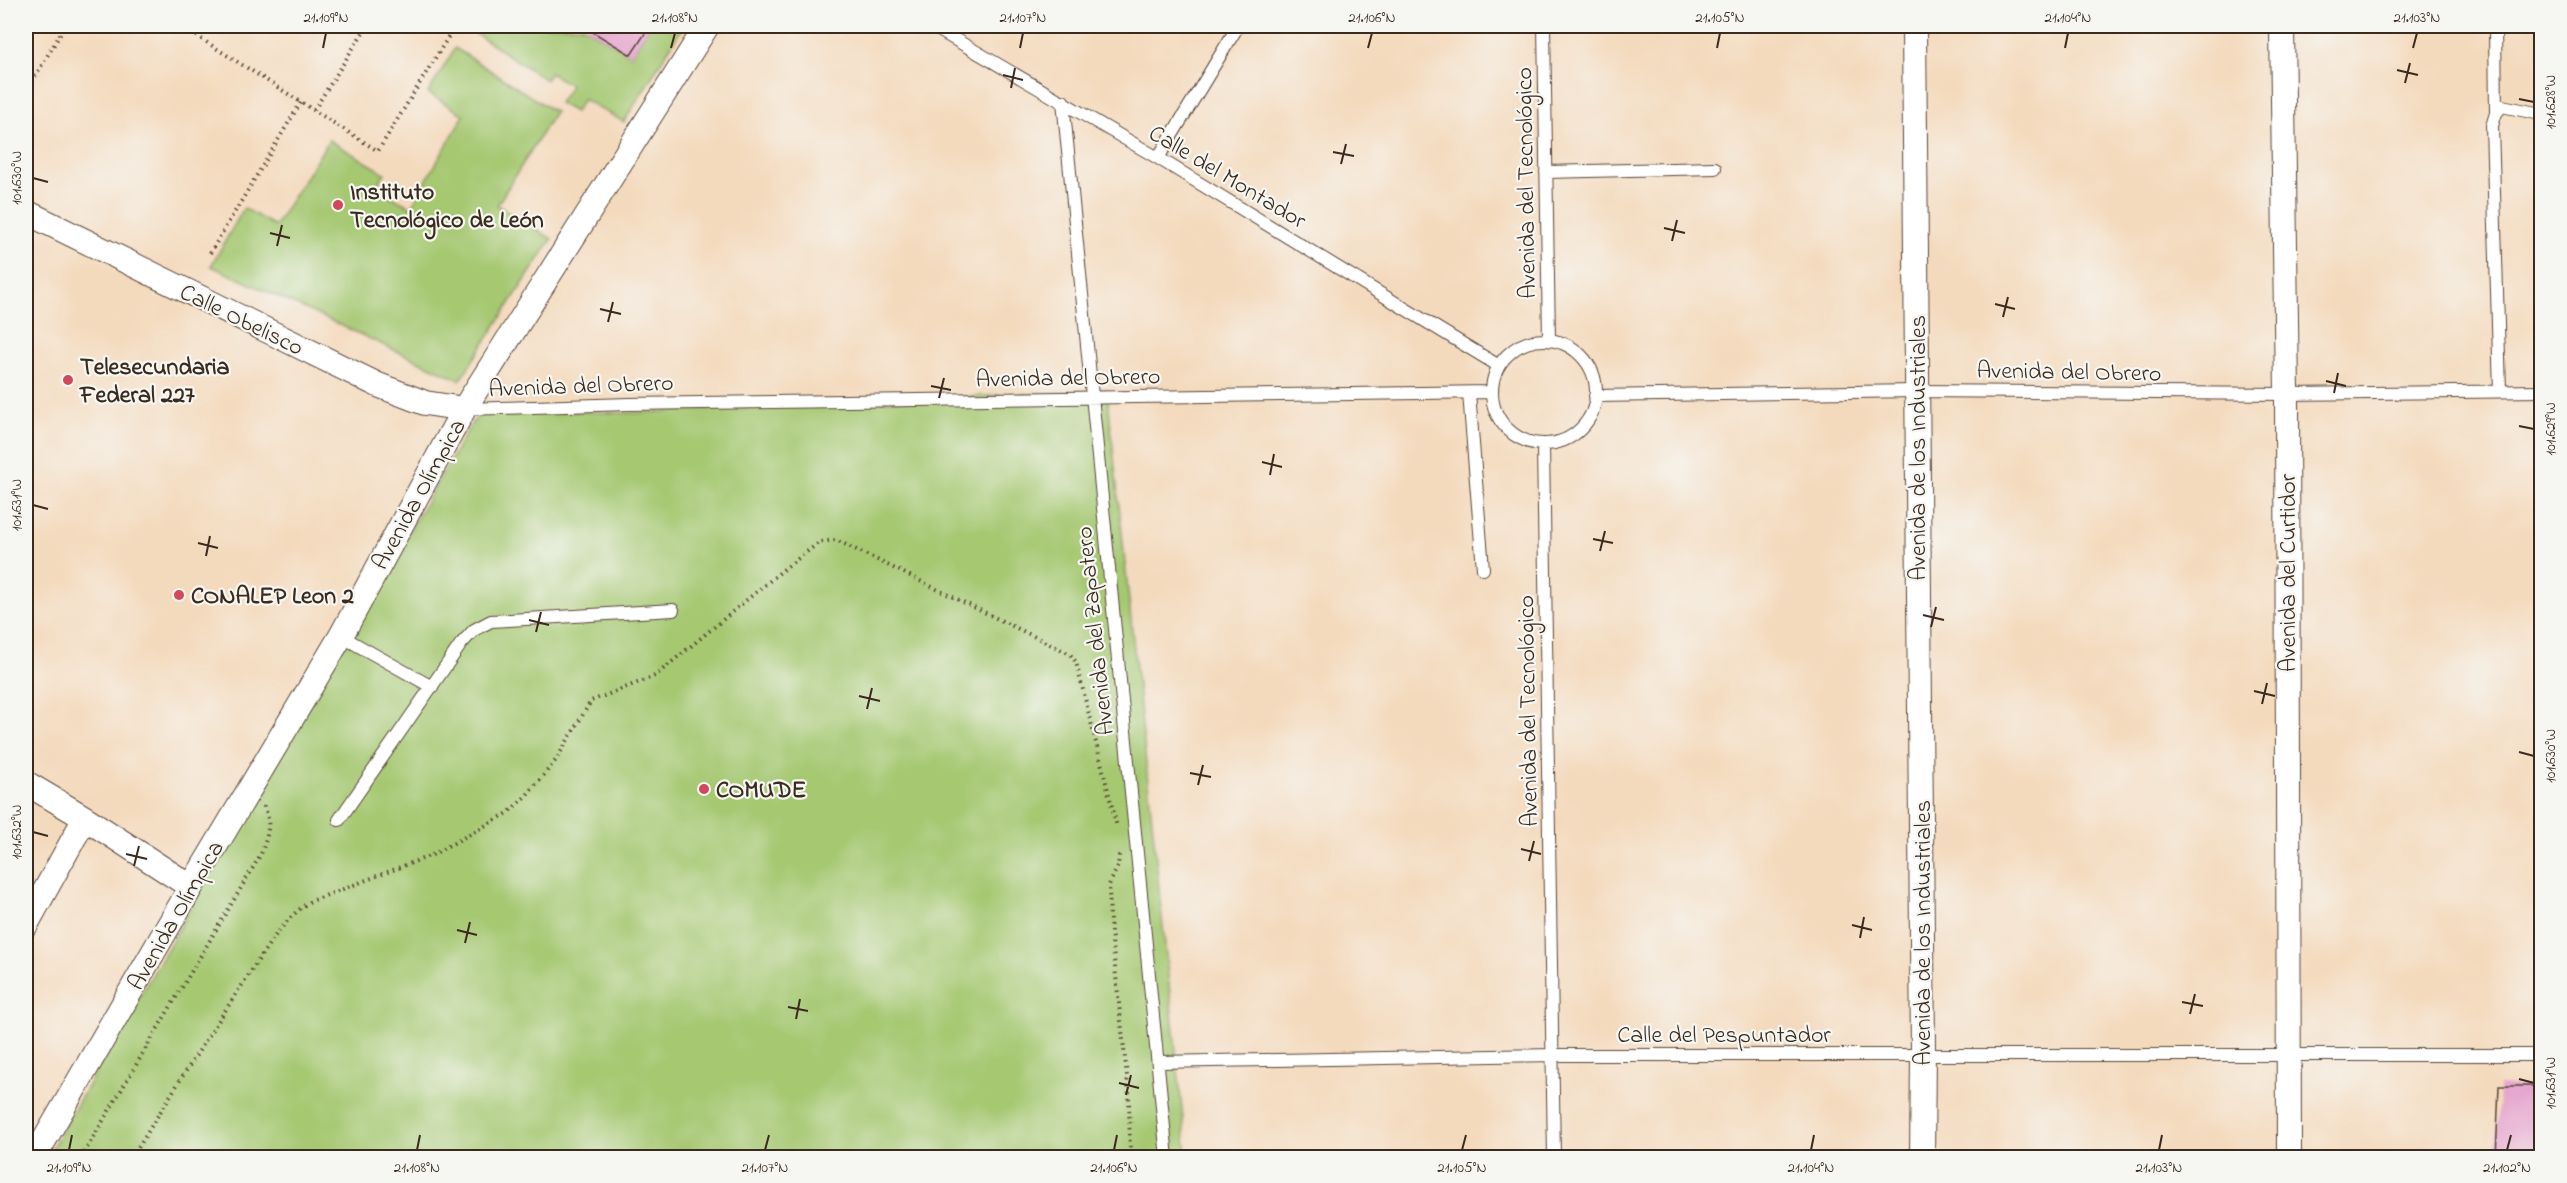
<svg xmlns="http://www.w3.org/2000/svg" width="2567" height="1183" font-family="'Indie Flower',sans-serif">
<rect width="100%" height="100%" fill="#f6f6f2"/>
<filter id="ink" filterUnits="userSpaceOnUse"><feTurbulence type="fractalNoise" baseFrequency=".0167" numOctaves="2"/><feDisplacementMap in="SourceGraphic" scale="12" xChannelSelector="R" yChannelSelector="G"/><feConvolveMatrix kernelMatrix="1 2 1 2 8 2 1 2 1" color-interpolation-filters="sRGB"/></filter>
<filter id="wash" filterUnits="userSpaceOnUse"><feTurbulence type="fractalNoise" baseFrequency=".008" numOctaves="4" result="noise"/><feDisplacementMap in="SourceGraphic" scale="24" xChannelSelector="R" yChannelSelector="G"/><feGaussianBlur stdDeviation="1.35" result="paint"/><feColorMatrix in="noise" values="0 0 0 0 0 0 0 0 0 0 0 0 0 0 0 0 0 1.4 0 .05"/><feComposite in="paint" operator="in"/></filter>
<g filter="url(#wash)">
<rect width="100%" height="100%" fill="#f4dabd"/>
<path fill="#a5c871" stroke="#707948" stroke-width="1.5" d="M469 26H583L631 55 650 26H683L624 122 583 99 575 112 559 103 571 85 550 73 546 80 467 28Z
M455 48 555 112 497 205 552 239 460 380 211 266 244 208 275 226 329 140 385 173 375 188 411 207 464 115 428 93Z
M1107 390 1187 1157 46 1158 473 421 476 420 482 410 633 413Z"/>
<g id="blocks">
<path fill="#e49eca" d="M583 26H650L631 55Z
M2499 1086H2542V1158H2496Z"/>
</g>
</g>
<g filter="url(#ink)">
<use href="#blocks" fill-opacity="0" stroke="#574436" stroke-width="1.5"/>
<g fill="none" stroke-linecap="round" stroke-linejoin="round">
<defs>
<path id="service" d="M932 26 1158 158 1499 366
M1544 26 1549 340
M2495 26 2496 113
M1063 101 1167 1158
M1158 158 1238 26
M1546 172 1715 168
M1492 392a52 52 0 1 1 104 0a52 52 0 1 1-104 0Z
M2500 391 2492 126 2496 113 2502 106 2541 114
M1469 393 1483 569
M1595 396 1916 391 2287 394 2542 391
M464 409 629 404 1491 392
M1543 445 1554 1158
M341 636 432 687
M339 820 461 644 474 630 491 621 673 610
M1158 1062 1553 1055H2542"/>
<path id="minor" d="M1914 26 1923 1054 1922 1158
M2282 26 2287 394 2289 1158
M26 212 378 385 425 403 464 409
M26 783 85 818 191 887
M26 925 85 818
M34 1158 191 887 341 636 464 409 707 26"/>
</defs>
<use href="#service" stroke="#574436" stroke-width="14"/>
<use href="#minor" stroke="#574436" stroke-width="26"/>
<path stroke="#574436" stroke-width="4" stroke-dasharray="1.5 4.5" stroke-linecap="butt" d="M81 26 84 27 101 26
M181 26 378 151 455 26
M26 92 65 26
M314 110 367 26
M210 253 301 102
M1119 855 1118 866 1109 885 1110 922 1129 1094 1130 1158
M81 1158 261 854C267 838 273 821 263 805
M132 1158C166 1101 202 1046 238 991 259 961 278 923 309 902L432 855 508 813 527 795 556 760 591 701 655 676 784 569 820 542 836 540 1070 654 1076 662 1117 827"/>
<use href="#service" stroke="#fff" stroke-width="12"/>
<use href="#minor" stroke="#fff" stroke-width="24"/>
</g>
</g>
<path fill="none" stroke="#3b2a1e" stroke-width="2" d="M323 48 326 33M671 48 675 33M1020 48 1023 33M1368 48 1372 33M1717 48 1720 33M2065 48 2068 33M2413 48 2417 33M2397 70 2418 75M1003 75 1023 80M2405 83 2410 63M1011 88 1015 68M2519 99 2534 102M1333 152 1354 156M1341 164 1346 144M33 178 48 182M1664 228 1685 233M270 233 290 238M1672 241 1677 220M277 246 282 225M1995 304 2015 309M600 309 621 314M2003 317 2008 297M608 322 613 302M2326 381 2346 386M931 386 951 390M2334 393 2338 373M939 398 944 378M2519 426 2534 429M1262 462 1282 467M1270 475 1274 454M33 505 48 509M1593 539 1613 543M198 543 218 548M1600 551 1605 531M206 556 210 536M1923 615 1944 620M529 620 549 625M1931 627 1936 607M536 632 541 612M2254 691 2275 696M859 696 880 701M2262 704 2267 683M867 709 872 688M2519 752 2534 756M1190 773 1211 777M1198 785 1203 765M33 832 48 836M1521 849 1541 854M126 854 147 859M1529 861 1534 841M134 866 139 846M1852 925 1872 930M457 930 477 935M1860 938 1864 917M465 943 470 922M2182 1002 2203 1006M788 1007 808 1011M2190 1014 2195 994M796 1019 800 999M2519 1079 2534 1083M1119 1083 1139 1088M1126 1095 1131 1075M69 1150 72 1135M417 1150 420 1135M765 1150 769 1135M1114 1150 1117 1135M1462 1150 1466 1135M1811 1150 1814 1135M2159 1150 2162 1135M2507 1150 2511 1135"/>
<g fill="#d1495b" stroke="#f6f6f2" stroke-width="2">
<circle cx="338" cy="205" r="6"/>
<circle cx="68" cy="380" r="6"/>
<circle cx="179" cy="595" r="6"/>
<circle cx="704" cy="789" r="6"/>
</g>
<g text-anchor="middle" stroke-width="4.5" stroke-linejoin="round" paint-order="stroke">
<g font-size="24" fill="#3b2a1e" stroke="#f6f6f2">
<text transform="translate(1228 176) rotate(31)" y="8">Calle del Montador</text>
<text transform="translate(1525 183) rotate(-91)" y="8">Avenida del Tecnológico</text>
<text transform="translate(242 319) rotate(26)" y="8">Calle Obelisco</text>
<text transform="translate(2069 371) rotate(1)" y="8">Avenida del Obrero</text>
<text transform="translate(1068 377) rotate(-1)" y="8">Avenida del Obrero</text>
<text transform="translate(581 385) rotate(-2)" y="8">Avenida del Obrero</text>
<text transform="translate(1917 448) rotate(-90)" y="8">Avenida de los Industriales</text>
<text transform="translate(418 494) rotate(-61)" y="8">Avenida Olímpica</text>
<text transform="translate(2287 573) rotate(-90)" y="8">Avenida del Curtidor</text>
<text transform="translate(1094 631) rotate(-96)" y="8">Avenida del Zapatero</text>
<text transform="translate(1527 711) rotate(-91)" y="8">Avenida del Tecnológico</text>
<text transform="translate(175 915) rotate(-60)" y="8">Avenida Olímpica</text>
<text transform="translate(1922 933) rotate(-90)" y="8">Avenida de los Industriales</text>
<text x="1724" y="1042">Calle del Pespuntador</text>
</g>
<g font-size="24" font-weight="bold" fill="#3b2a1e" stroke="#f6f6f2" text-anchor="start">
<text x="350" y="199">Instituto<tspan x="350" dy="28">Tecnológico de León</tspan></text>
<text x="80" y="374">Telesecundaria<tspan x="80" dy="28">Federal 227</tspan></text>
<text x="191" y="603">CONALEP Leon 2</text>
<text x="716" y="797">COMUDE</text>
</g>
</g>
<rect width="2567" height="1183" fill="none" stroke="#f6f6f2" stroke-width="66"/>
<rect x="33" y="33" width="2501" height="1117" fill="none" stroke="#3b2a1e" stroke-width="2"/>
<g font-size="15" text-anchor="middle" fill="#3b2a1e">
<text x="326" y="22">21.109°N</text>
<text x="675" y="22">21.108°N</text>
<text x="1023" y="22">21.107°N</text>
<text x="1372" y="22">21.106°N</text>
<text x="1720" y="22">21.105°N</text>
<text x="2068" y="22">21.104°N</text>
<text x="2417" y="22">21.103°N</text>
<text transform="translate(2550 102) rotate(-90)" y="5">101.628°W</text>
<text transform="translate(16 178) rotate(-90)" y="5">101.630°W</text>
<text transform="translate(2550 429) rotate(-90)" y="5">101.629°W</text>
<text transform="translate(16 505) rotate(-90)" y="5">101.631°W</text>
<text transform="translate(2550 756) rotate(-90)" y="5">101.630°W</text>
<text transform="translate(16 832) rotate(-90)" y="5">101.632°W</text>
<text transform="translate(2550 1083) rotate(-90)" y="5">101.631°W</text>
<text x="69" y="1172">21.109°N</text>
<text x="417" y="1172">21.108°N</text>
<text x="765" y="1172">21.107°N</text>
<text x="1114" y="1172">21.106°N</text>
<text x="1462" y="1172">21.105°N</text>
<text x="1811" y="1172">21.104°N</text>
<text x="2159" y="1172">21.103°N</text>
<text x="2507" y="1172">21.102°N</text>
</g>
</svg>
